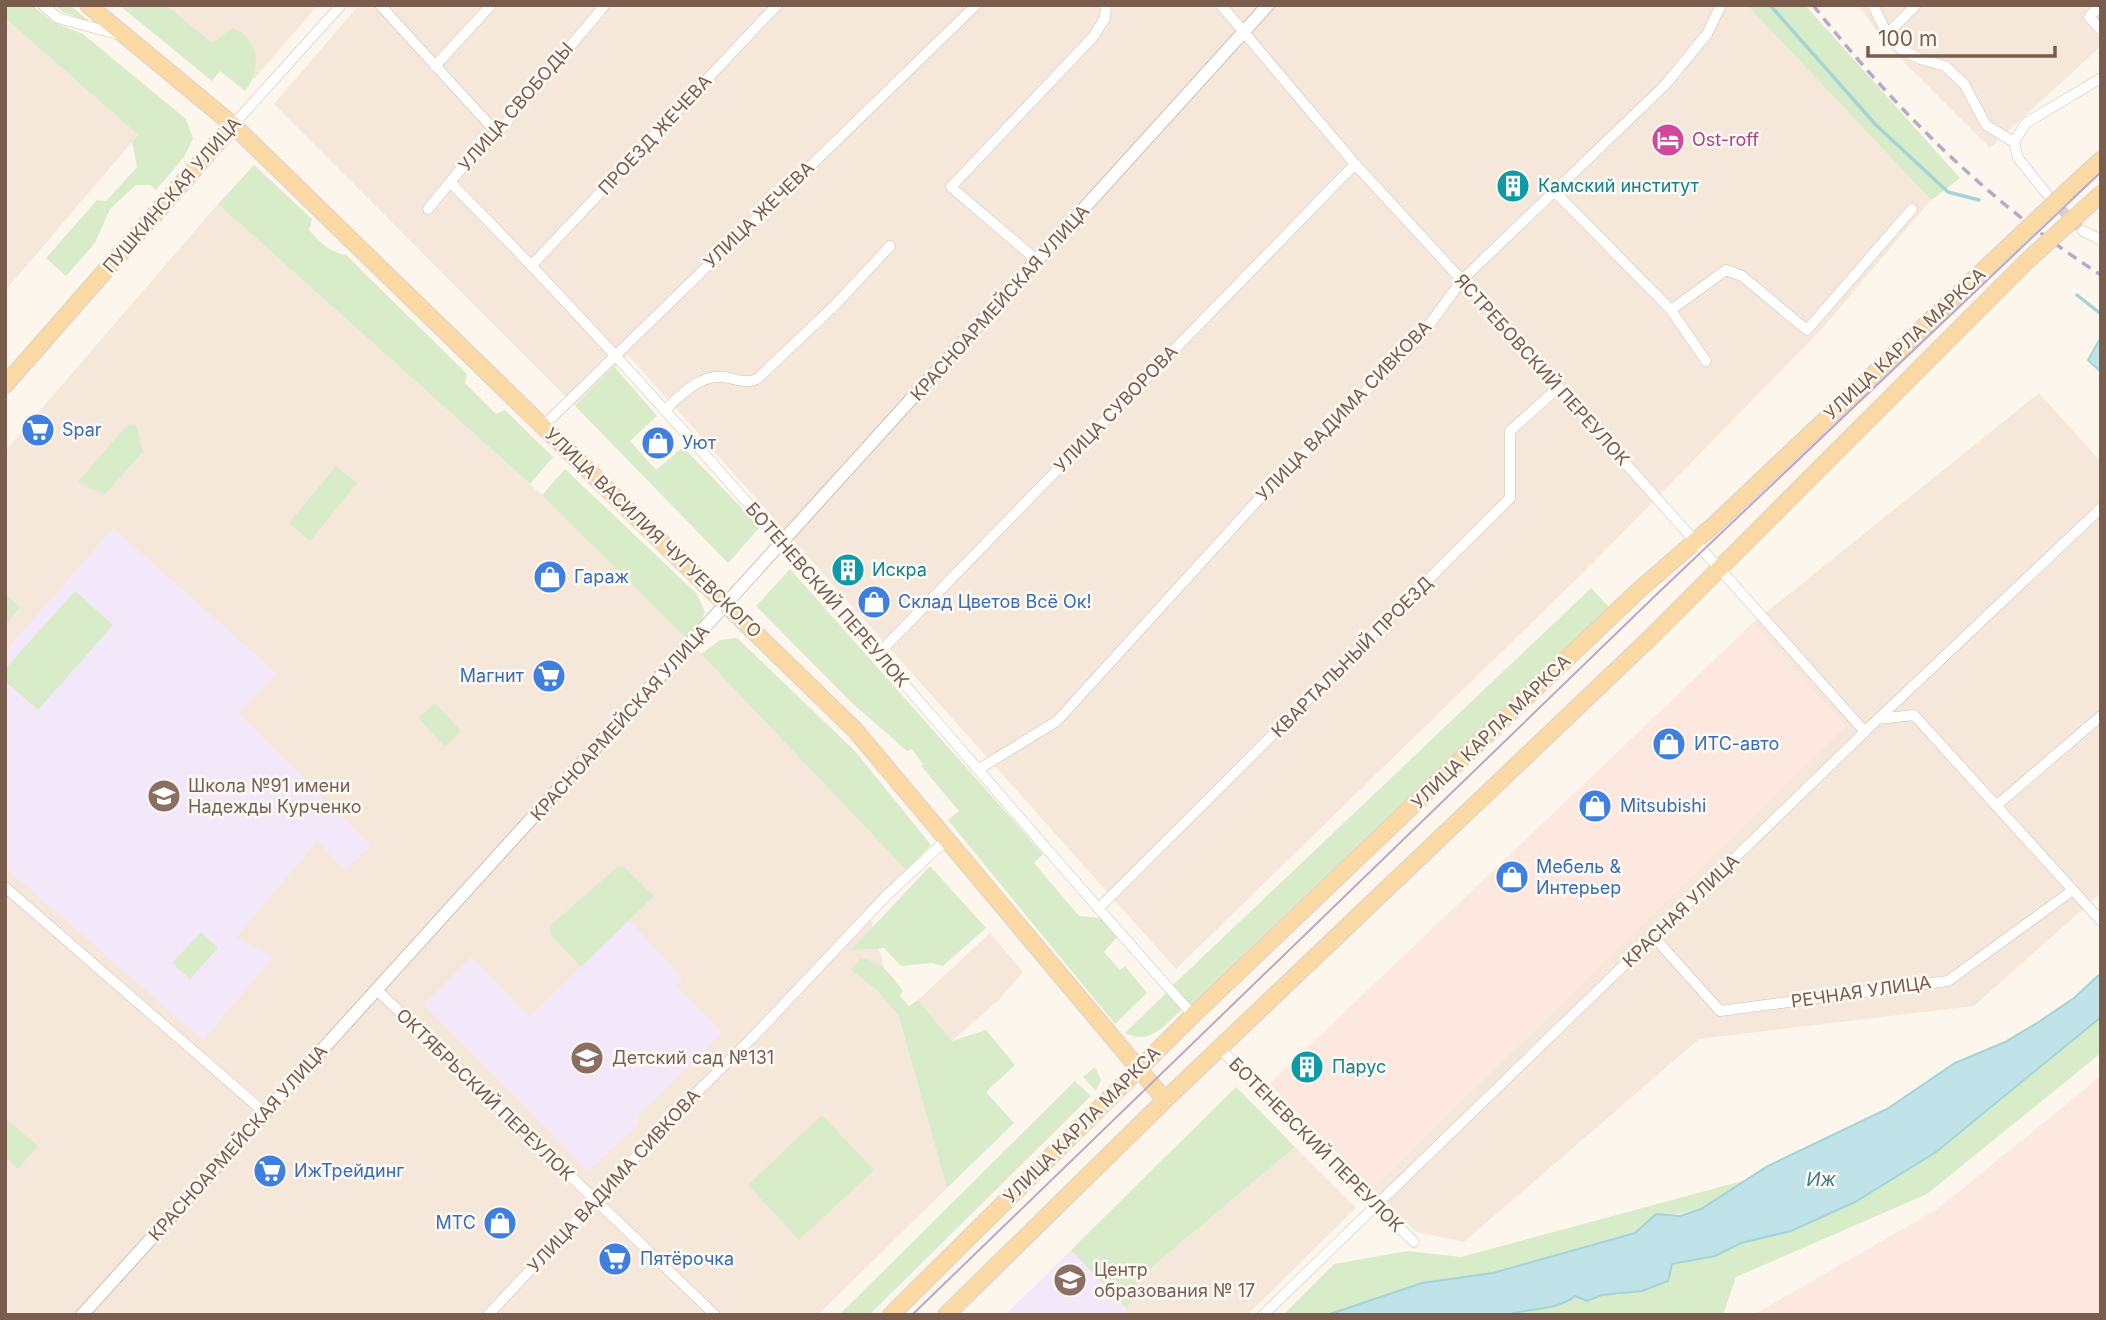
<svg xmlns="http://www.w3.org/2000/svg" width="2106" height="1320" font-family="Inter,sans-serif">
<rect width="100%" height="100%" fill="#fdf6ec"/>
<path fill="#f5e8da" d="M166 5H318L254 79Z
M359 5H1747L1931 200 1820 331 1591 565 1176 969 628 355 575 406 274 104Z
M1858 5H2101V46L1990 148 1886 44Z
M5 18 138 135 5 291Z
M218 204 542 495 687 639 906 870 868 910 947 1188 818 1315H5V451Z
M2039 393 2101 462V893L1974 1006 1699 1039 1464 1242 1416 1232 1270 1084 1753 623Z
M990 933 1023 972 999 1000 952 1041 918 1000Z
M1295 1147 1356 1208 1247 1315H1122L1140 1277Z"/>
<path fill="#fde8e0" d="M1753 623 1846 726 1373 1188 1270 1083Z
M2101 1076V1315H1753L1936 1210Z"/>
<path fill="#f3e8fa" d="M113 528 277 674 238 713 371 845 345 870 317 841 236 937 274 956 203 1040 5 867V652Z
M629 920 683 979 676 985 722 1033 638 1115V1124L588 1171 424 1004 471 957 530 1017Z
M1071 1250 1127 1309 1122 1315H1005Z"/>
<path fill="#d8ecc9" d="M5 5H32L53 22 83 34 186 119 193 139 184 157 156 190 150 185H136L110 209 95 243 66 276 46 258 97 200 106 201 137 167 132 142 138 135 5 18Z
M54 5H70L90 22 63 12Z
M119 5H166L212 43 232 28C260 39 262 70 245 91L220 71 212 81Z
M1747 5H1805L1960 178 1931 200Z
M254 165 312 219 309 230C320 242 330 253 346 255L467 374 465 383 496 414 505 410 553 457 530 484 218 204Z
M614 366 657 416 630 441 656 470 683 447 760 527 728 563 575 406Z
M136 424 143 452 104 495 78 482 127 425Z
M336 466 357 483 310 541 289 523Z
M565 469 697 594 705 612 700 626 687 639 542 495Z
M790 569 1043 854 1034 863 1079 916 1100 918 1117 937 1104 952 1120 970 1125 966 1147 993 1115 1024 948 820 959 811 921 766 923 764 912 749 907 751 851 702 756 606Z
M1591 588 1609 607 1190 1005 1172 986Z
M75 591 113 625 38 710 5 681V669Z
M5 594 20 607 5 625Z
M737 638 855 751 931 845 906 870 701 654 720 640Z
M435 703 461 731 445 747 418 718Z
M623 866 654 896 581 967 551 935 550 926 617 867Z
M930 866 986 928 943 966 931 963 901 966 884 948 851 950Z
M201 932 218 948 190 979 172 963Z
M860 958C881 961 891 974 903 991L900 996 909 1006 918 1000 952 1041 986 1030 1015 1065 986 1092 1014 1123 947 1188 898 1015 878 991 851 970Z
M1167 992 1182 1009C1165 1025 1150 1046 1125 1033Z
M2101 1017V1053L1927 1194 1736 1277 1723 1315H1506C1529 1309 1557 1311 1575 1296L1587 1301 1602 1295H1619L1671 1264 1715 1256 1741 1243 1791 1231 1855 1202 1936 1152Z
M1095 1067 1101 1080 1096 1091 1083 1077Z
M1075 1081 1091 1096 869 1315H839Z
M1236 1087 1295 1147 1140 1277 1127 1309 1071 1250Z
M822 1115 874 1170 799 1240 748 1185Z
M5 1118 38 1146 18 1169 5 1157Z
M1746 1180C1715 1202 1696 1217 1656 1214L1635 1233 1493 1273 1422 1283 1327 1315H1283L1334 1264 1408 1251 1461 1257Z"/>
<path fill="#bfe3e8" stroke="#a5d3da" stroke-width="2" d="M2101 337V372L2088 360Z
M2101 973V1017L1936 1152 1855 1202 1791 1231 1741 1243 1715 1256 1672 1264 1668 1281 1642 1291 1602 1295 1587 1301 1575 1296C1557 1311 1529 1308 1506 1315H1327L1422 1283 1493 1273 1635 1233 1656 1214 1680 1216 1701 1209 1768 1166 1887 1109 1955 1063 2005 1042 2037 1023 2074 998Z"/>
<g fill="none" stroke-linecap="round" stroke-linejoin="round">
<path stroke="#a5d3da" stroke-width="3.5" d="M1770 5 1876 125 1948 192 1979 200
M2077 295 2101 314"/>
<path stroke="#dcd0c4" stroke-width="10" stroke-dasharray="10 5" stroke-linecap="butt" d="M2051 199 2083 231"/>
<defs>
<path id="minor" d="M43 5 58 18 120 35
M380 5 497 133
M1221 5 1355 164 1480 300 1865 732
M1873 5 1887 34 1901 49 1920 59 1945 66 1964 84 1986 125 2014 142
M2101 5 2089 17 2101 30
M1887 34 1916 5
M435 66 491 5
M233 125 341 5
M451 183C713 447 945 739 1193 1015
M1555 192 1671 310 1706 361
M2046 193 2018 158 2014 142 2026 123 2101 78
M428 209 465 164 497 133 605 5
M2083 231 2101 240
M1039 262 951 187 1093 37 1105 18 1106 5
M532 265 777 5
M1671 310 1726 270 1742 276 1807 330 1912 209
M665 410C681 395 700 374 724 377 736 379 746 384 757 379L837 303 890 246
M543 426 976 5
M878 654 1355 164
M1878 719 1914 715 2101 921
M979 769 1057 721 1268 489 1421 336 1462 280 1665 85 1707 34 1721 5
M1997 805 2101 716
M5 887 265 1113
M1100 907 1510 498V431L1559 387
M1654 937 1720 1011 1948 981 2073 890
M377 990 715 1315
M1219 1048 1414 1242
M488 1315 688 1101 751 1039 886 896 947 839
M1263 1315 1878 719 2101 508"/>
<path id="tertiary" d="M82 1315 1268 5"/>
<path id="primary" d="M88 5 233 125 855 730 1165 1100
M2064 194 2101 160
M2081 212 2101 194
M5 385 233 125
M891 1315 1193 1015 1639 590 1715 524 2012 243
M946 1315 1165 1100 1649 639 2028 260"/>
</defs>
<use href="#minor" stroke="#d1beb0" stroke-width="11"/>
<use href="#tertiary" stroke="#d1beb0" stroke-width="14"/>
<use href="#primary" stroke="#dad1cd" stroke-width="18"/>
<use href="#minor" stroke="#fff" stroke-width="10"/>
<use href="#tertiary" stroke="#fff" stroke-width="12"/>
<use href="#primary" stroke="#fbd9a5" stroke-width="16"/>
<path stroke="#b9a8c9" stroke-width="2" d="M912 1315 1657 594 2101 172"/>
<path stroke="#b9a8c9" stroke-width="3.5" stroke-dasharray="10 7" stroke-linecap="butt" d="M1813 5C1896 110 1988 202 2101 275"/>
<defs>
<path id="primary-bridge" d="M2012 243 2064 194
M2028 260 2081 212"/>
</defs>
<use href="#primary-bridge" stroke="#dad1cd" stroke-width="18" stroke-linecap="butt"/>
<use href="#primary-bridge" stroke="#fbd9a5" stroke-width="16"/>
</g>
<defs>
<symbol id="hotel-disc" viewBox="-11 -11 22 22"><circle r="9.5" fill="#d1479c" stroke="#fffaf3"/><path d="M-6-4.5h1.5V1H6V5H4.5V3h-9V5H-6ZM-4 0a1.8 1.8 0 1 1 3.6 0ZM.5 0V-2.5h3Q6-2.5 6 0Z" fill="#fff"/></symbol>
<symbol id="building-disc" viewBox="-11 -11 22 22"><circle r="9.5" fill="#0f9aa8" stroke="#fffaf3"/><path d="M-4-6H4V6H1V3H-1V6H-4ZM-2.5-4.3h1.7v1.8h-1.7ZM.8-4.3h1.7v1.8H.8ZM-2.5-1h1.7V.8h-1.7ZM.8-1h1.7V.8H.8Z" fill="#fff"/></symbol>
<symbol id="supermarket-disc" viewBox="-11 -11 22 22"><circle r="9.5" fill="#3f7fe0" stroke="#fffaf3"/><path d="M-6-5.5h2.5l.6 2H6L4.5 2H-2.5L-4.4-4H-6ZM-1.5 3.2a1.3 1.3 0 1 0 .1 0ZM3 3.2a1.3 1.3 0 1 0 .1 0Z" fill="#fff"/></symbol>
<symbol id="shop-disc" viewBox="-11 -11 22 22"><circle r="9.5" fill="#3f7fe0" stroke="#fffaf3"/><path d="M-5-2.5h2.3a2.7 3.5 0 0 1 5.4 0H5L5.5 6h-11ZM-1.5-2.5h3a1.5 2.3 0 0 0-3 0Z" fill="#fff"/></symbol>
<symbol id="school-disc" viewBox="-11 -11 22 22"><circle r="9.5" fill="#8d6e63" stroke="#fffaf3"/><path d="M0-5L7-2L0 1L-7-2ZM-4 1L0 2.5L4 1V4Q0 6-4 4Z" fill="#fff"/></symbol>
</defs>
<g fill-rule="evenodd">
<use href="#hotel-disc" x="1649" y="121" width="38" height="38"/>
<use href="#building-disc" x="1494" y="167" width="38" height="38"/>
<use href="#supermarket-disc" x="19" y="411" width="38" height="38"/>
<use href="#shop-disc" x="639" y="424" width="38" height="38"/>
<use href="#building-disc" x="829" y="551" width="38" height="38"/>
<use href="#shop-disc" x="531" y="558" width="38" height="38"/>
<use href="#shop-disc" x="855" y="583" width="38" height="38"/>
<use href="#supermarket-disc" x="530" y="657" width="38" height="38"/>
<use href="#shop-disc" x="1650" y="725" width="38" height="38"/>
<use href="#school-disc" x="145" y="777" width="38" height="38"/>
<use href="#shop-disc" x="1576" y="787" width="38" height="38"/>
<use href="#shop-disc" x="1493" y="858" width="38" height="38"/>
<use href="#school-disc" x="568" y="1039" width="38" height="38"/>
<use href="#building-disc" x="1288" y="1048" width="38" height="38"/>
<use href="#supermarket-disc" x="251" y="1152" width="38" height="38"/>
<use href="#shop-disc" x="481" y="1204" width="38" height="38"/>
<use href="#supermarket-disc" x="596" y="1240" width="38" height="38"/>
<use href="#school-disc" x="1051" y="1261" width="38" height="38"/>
</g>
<g text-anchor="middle" stroke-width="5" stroke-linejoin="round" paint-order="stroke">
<g font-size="18" fill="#7a5c4d" stroke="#fffaf3">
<text transform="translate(516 107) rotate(-49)" y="6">УЛИЦА СВОБОДЫ</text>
<text transform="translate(655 135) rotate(-47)" y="6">ПРОЕЗД ЖЕЧЕВА</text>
<text transform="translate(172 195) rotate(-49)" y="6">ПУШКИНСКАЯ УЛИЦА</text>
<text transform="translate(759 215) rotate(-44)" y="6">УЛИЦА ЖЕЧЕВА</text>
<text transform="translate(1000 303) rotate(-48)" y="6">КРАСНОАРМЕЙСКАЯ УЛИЦА</text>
<text transform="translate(1905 344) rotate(-43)" y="6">УЛИЦА КАРЛА МАРКСА</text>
<text transform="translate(1542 370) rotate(48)" y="6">ЯСТРЕБОВСКИЙ ПЕРЕУЛОК</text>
<text transform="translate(1116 409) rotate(-46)" y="6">УЛИЦА СУВОРОВА</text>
<text transform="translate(1344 411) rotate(-46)" y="6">УЛИЦА ВАДИМА СИВКОВА</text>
<text transform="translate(653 533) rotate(44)" y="6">УЛИЦА ВАСИЛИЯ ЧУГУЕВСКОГО</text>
<text transform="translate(827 595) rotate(49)" y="6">БОТЕНЕВСКИЙ ПЕРЕУЛОК</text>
<text transform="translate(1352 657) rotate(-45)" y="6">КВАРТАЛЬНЫЙ ПРОЕЗД</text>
<text transform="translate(620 723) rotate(-48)" y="6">КРАСНОАРМЕЙСКАЯ УЛИЦА</text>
<text transform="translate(1491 732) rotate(-44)" y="6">УЛИЦА КАРЛА МАРКСА</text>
<text transform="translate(1681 911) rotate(-44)" y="6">КРАСНАЯ УЛИЦА</text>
<text transform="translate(1861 992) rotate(-8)" y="6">РЕЧНАЯ УЛИЦА</text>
<text transform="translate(485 1095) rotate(44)" y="6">ОКТЯБРЬСКИЙ ПЕРЕУЛОК</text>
<text transform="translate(1082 1125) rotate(-45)" y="6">УЛИЦА КАРЛА МАРКСА</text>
<text transform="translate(238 1143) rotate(-48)" y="6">КРАСНОАРМЕЙСКАЯ УЛИЦА</text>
<text transform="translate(1316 1145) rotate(45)" y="6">БОТЕНЕВСКИЙ ПЕРЕУЛОК</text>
<text transform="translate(614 1181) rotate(-47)" y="6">УЛИЦА ВАДИМА СИВКОВА</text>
</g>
<g font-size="18" fill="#b23c85" stroke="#fffaf3" text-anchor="start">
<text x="1692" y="146">Ost-roff</text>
</g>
<g font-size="18" fill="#0d838f" stroke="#fffaf3" text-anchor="start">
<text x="1538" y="192">Камский институт</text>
<text x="872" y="576">Искра</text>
<text x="1332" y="1073">Парус</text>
</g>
<g font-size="18" fill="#366cbe" stroke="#fffaf3" text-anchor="start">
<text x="62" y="436">Spar</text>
<text x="682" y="449">Уют</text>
<text x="574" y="583">Гараж</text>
<text x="898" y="608">Склад Цветов Всё Ок!</text>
<text x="524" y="682" text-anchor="end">Магнит</text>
<text x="1694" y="750">ИТС-авто</text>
<text x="1620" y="812">Mitsubishi</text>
<text x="1536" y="873">Мебель &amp;<tspan x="1536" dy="21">Интерьер</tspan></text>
<text x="294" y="1177">ИжТрейдинг</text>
<text x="476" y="1229" text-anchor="end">МТС</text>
<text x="640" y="1265">Пятёрочка</text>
</g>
<g font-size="18" fill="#785e54" stroke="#fffaf3" text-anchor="start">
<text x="188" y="792">Школа №91 имени<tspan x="188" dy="21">Надежды Курченко</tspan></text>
<text x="612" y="1064">Детский сад №131</text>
<text x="1094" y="1276">Центр<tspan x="1094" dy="21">образования № 17</tspan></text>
</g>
<g font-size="19" font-style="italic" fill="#437c86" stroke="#fffaf3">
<text x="1821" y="1186">Иж</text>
</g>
</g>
<rect width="2106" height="1320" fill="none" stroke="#7a5c4d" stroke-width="14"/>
<path d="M1868 46v10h187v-10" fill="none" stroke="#7a5c4d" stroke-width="3.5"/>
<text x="1878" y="46" font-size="21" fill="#7a5c4d" stroke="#fffaf3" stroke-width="5" paint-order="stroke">100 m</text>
</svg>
